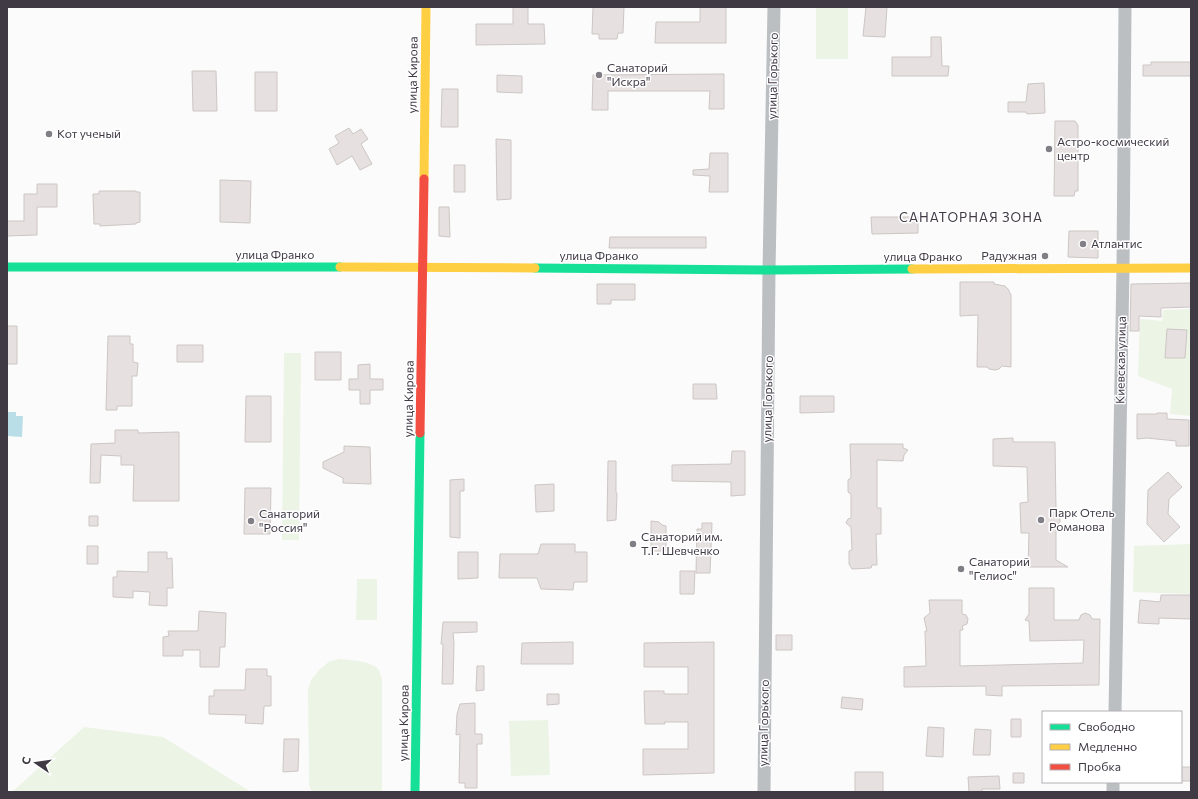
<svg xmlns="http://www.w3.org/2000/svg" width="1198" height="799" font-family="Commissioner,sans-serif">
<rect width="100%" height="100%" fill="#fbfbfb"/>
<path fill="#ecf4e6" d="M816 7H848V59H816Z
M1191 309V416L1170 414 1172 389 1138 376 1140 319 1162 321 1163 310Z
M284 353H301L299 540H282Z
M1191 544V594L1133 592 1134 546Z
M357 579H377V620H356Z
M340 659C350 660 373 661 379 670 380 673 381 677 382 679V792H312L309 785 308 689 311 680 319 670 330 661Z
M548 720 550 775 511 776 509 721Z
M84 727 163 737 251 792H12Z"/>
<path fill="#badee7" d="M7 412H16V416H23L22 437 8 436V421L7 420Z"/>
<path fill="#e6e1e0" stroke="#ccc6c4" d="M513 7H528V24H544L545 44 476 45V24H513Z
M593 7H624L623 33H618L617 39H599V34H592Z
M700 7H726V43H655L656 22H700Z
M866 7H887L885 37 863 36Z
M931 37H941L942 66H949L948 76H892V57H931Z
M1151 62H1191V76H1143V65H1151Z
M192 71H216L217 111H193Z
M255 72H277V111H255Z
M724 74V109H709L710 91H608V110H592L593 75Z
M497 75 522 76V93L497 92Z
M1044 83 1045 113 1027 114 1026 112H1008V102H1026L1028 84Z
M442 89H458V127H441Z
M1055 121H1075L1078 125V191H1075L1074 196H1054Z
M349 128 353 134 361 129 368 139 361 144 372 164 360 170 352 156 337 165 329 149 339 143 335 136Z
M496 139 511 140V199L497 200Z
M710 153H728V192H709L710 176 693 175V170L709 169Z
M454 165H465V192H454Z
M220 180 251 181 250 223 220 222Z
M37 184H57V207H37V235L7 236V221H24V194H37Z
M99 191H136V192H140V222L136 223V224L100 226V224H94L93 194H99Z
M439 207H449L450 237 439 236Z
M871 217H918V233L872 234Z
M1069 231H1098V258L1068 257Z
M610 237H706V248H609Z
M960 282H994V284L1005 286 1008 289 1011 295V367L1002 366 999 369 995 370 989 369 987 367H977L978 315 960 316Z
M1191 283V307L1161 308V317L1139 316V331H1130L1131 284Z
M597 284H635V300H611V304H597Z
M7 326H17V364H7Z
M1167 329 1187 330 1185 358H1165Z
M108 336H130V344H133V362L138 363 137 376H132V406H117V410H106Z
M177 345H203V362H177Z
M315 352H341V380H315Z
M370 364V379H383V390H370V404H360V390H349V379H358V365Z
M693 384H716L717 399H693Z
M246 396H271V442H245Z
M800 396H834V412L800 413Z
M1157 413H1167V419L1189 420V446H1176V441L1147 438 1137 439V414H1157Z
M115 430H138V433L179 432V501H133L134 465H121V456L101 455 100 483H90L91 444 115 443Z
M1013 438V442H1055L1056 510 1060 515V522L1056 526V560L1068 567H1028L1029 533H1021L1020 503 1028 502 1027 467 993 466V439Z
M850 444H903V448L908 450 904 455 903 461 877 460V508H881V534H876L877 565H872L871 568 852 569 849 564V551L852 550 851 527 846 523 848 519 851 518V494L848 492V480L851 478Z
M344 446 370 447 371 484 343 483V478L323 468V462L344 452Z
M732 451H745V495L731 496V482L672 481V465L731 464Z
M608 461H616V492L617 494 616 520 607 521Z
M1168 472 1182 487 1169 499 1168 514 1180 527 1164 542 1147 524 1148 490Z
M464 479V491H460V538L450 537V480Z
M554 484V511L536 512 535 485Z
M245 488H271L270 534H244Z
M89 516H98V526H89Z
M651 521 659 522 662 525 666 526V551H651Z
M702 523H712L710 573H696L697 529H702Z
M541 544H575V552H587V582H574L573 590 541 589 537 578H499L500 554H538Z
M87 546H98V564H87Z
M148 552H167V559L172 558 173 588H167V606L149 605 150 592 133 591V598L113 597V577H117V571L148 572Z
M458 552H478V578L458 579Z
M680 571H695L694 594H680Z
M1029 588H1054V620H1079L1081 615 1085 613 1090 615 1092 619H1100L1099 685 1002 686V696L986 695V686L904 687V667L926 666 925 631H927L924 618 930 613 929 600H962V614L966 615 968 619 967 624 962 626 963 630H960V666L1083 663 1084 640 1030 641 1029 621 1025 620 1029 614Z
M1161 595H1191V619L1159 618V624L1138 623 1140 600 1160 602Z
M199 611 226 613 225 647H220L219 667H200V650H183V656H163V637L169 636 168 631H198Z
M443 622H477V632L453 633 454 643 453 684H442L443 644H441Z
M776 635H792V650H776Z
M573 642V664H521L522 643Z
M714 642V773L643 775V749H688V722H664L665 724H645L644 691H664V694H688V667H644V643Z
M477 666H484V690L476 691Z
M246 669H267V676H271V706H264L263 724 245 723 246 715 209 714V696H214V690H245Z
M547 694H559V704L547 705Z
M842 697 863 699 862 710 841 708Z
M475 703V734H482V744H477V788H465V783H459L460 734 456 735 457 714 460 704Z
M1011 719H1021V737H1011Z
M928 727 944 728 943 757 926 756Z
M975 729 991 730 990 755H973Z
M284 739H299L298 771 283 772Z
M1181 767H1191V781H1181Z
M855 772H883V792H855Z
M1013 773H1024V783H1013Z
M999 776 1000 789H982V792H969L968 777Z"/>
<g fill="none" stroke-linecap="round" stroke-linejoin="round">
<path stroke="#bbbfc2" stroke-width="13" d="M1115 712 1123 269 1125 7
M764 792 769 270 774 7
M1113 792V782"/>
<path stroke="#16e098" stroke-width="9" d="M7 267H340
M535 268 769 270 912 269
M415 792 420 433"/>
<path stroke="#ffcf43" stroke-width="9" d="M424 179 426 7
M340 267 535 268
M912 269 1191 268"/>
<path stroke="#f24e42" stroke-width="9" d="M420 433 424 179"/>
</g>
<g fill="#817e85" stroke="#fff" stroke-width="1.5">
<circle cx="599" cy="75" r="4"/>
<circle cx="49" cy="134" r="4"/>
<circle cx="1049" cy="149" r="4"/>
<circle cx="1083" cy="244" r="4"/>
<circle cx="1045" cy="256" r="4"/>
<circle cx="1041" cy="520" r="4"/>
<circle cx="251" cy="521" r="4"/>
<circle cx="633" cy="544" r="4"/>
<circle cx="961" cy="569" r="4"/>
</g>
<g text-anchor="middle" stroke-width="3" stroke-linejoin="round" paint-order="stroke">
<g font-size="12" fill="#403a45" stroke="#fff" text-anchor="start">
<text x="607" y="72">Санаторий<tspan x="607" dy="14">"Искра"</tspan></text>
<text x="57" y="138">Кот ученый</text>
<text x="1057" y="146">Астро-космический<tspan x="1057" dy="14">центр</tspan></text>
<text x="1091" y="248">Атлантис</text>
<text x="1037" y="260" text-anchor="end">Радужная</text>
<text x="1049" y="517">Парк Отель<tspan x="1049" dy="14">Романова</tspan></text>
<text x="259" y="518">Санаторий<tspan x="259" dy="14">"Россия"</tspan></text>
<text x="641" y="541">Санаторий им.<tspan x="641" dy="14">Т.Г. Шевченко</tspan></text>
<text x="969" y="566">Санаторий<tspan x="969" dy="14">"Гелиос"</tspan></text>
</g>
<g font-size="12" fill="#403a45" stroke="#fff">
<text transform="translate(413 75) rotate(-89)" y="4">улица Кирова</text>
<text transform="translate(773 76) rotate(-89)" y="4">улица Горького</text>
<text x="275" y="259">улица Франко</text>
<text x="599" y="260">улица Франко</text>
<text x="923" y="261">улица Франко</text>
<text transform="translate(1121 360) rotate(-89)" y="4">Киевская улица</text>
<text transform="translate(409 399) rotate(-89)" y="4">улица Кирова</text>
<text transform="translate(768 399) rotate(-89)" y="4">улица Горького</text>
<text transform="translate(404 723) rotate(-89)" y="4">улица Кирова</text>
<text transform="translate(764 723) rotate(-89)" y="4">улица Горького</text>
</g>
<g font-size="13" letter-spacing="1" fill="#403a45" stroke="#fff">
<text x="971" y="222">САНАТОРНАЯ ЗОНА</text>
</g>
</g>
<rect width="1198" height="799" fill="none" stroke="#403a45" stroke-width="16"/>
<rect x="1042" y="711" width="140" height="72" fill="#ffffff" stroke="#b3b0b5"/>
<rect x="1050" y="724" width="20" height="6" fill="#16e098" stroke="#b3b0b5"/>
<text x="1078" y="731" font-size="12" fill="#403a45">Свободно</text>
<rect x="1050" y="744" width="20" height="6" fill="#ffcf43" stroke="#b3b0b5"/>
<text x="1078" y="751" font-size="12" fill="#403a45">Медленно</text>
<rect x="1050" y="764" width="20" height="6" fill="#f24e42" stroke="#b3b0b5"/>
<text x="1078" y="771" font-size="12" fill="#403a45">Пробка</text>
<g transform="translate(36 763) rotate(283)" stroke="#ffffff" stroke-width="3" paint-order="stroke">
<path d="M0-3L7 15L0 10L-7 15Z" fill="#403a45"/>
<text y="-6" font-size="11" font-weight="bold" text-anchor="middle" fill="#403a45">С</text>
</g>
</svg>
